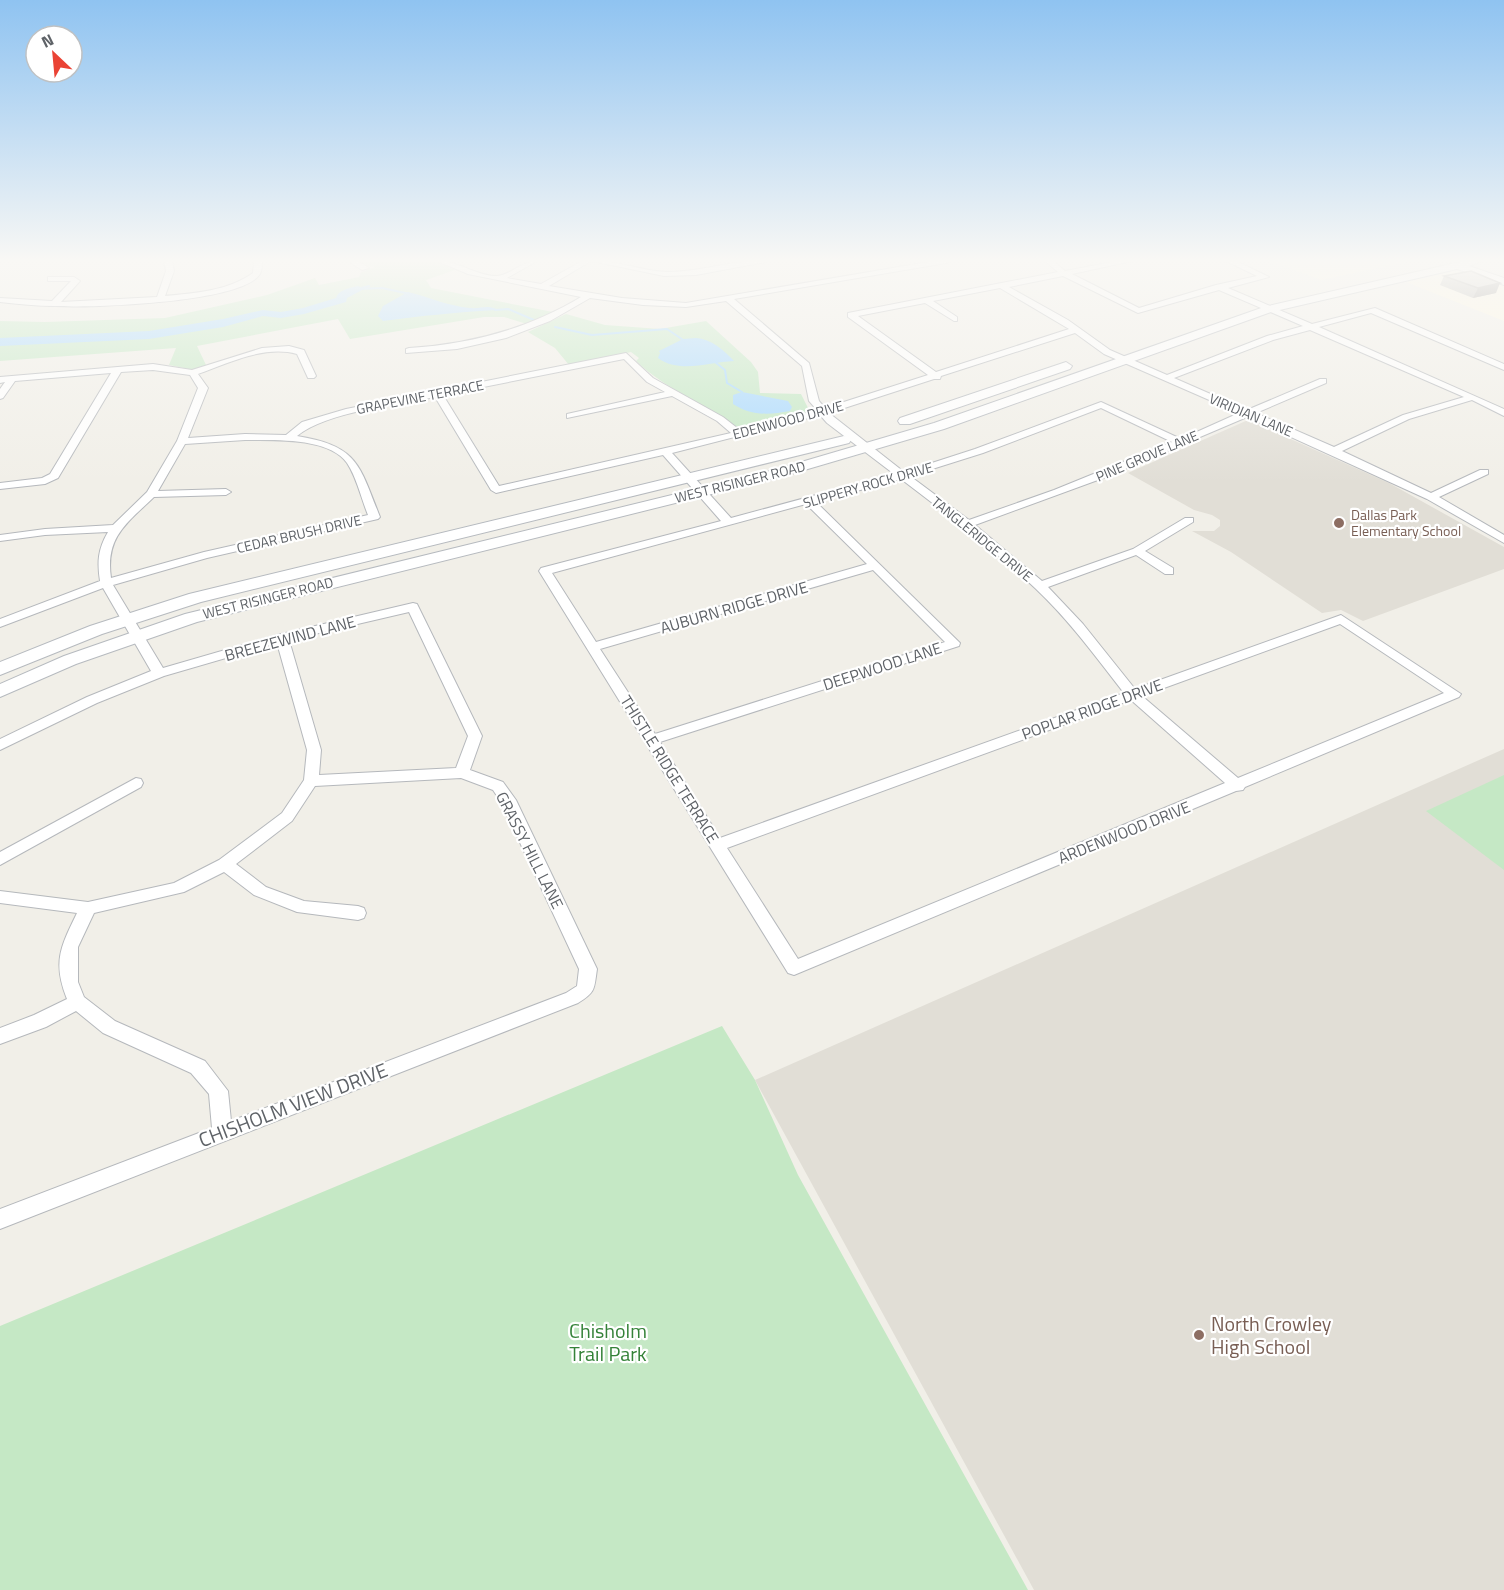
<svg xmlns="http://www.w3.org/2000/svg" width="1504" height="1590" font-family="'Titillium Web',sans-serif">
<rect width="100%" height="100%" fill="#f1efe8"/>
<path fill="#fef7e0" d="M1271 261H1411L1321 280Z
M1452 272 1474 275 1504 285V321L1406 282Z"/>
<path fill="#e1ded6" d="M1248 420 1389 483 1504 547V569L1363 621 1341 610 1322 613 1231 552 1192 531H1214L1220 526V520L1212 515 1194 510 1128 473Z
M1504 749V1590H1034L755 1080Z"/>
<path fill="#c5e8c5" d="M371 261H436L455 270 426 280 431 288 553 312 527 324 504 317H484L350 339 338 319 197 346 206 365 194 370 169 365 176 348 0 361V321L45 322 165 318 267 295 315 278 319 285 359 277 361 272 375 267 358 263Z
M566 314 605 325 660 329 706 321 751 362 758 372 760 393 801 394 810 412 738 429C706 403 666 390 636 361L639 358 631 352 569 365 555 348 528 332Z
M1504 775V870L1426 811Z
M722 1026 755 1080 798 1175 1028 1590H0V1326Z"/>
<path fill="#aadaff" d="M408 292C429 297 448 306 470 308 482 309 488 304 498 310 460 312 419 316 383 321L378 316 383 306Z
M696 338C711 339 724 350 734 361 709 362 680 374 658 358L660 353 659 351 683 339Z
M742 392 788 401 792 407 790 411C769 415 751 416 733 404V395Z"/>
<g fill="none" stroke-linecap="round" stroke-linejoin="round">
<path stroke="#aadaff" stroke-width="2" d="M358 289 382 288 410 294
M354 290 369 286
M495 310 508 309 534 320
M555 327 592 335 667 329 686 342
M715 362 725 370 727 383 742 392"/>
<path fill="#aadaff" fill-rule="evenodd" d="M358 286 364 289 347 298 346 302 304 314 281 318 263 316 223 327 149 339 0 346V338L149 331 223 319 263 310 281 312 303 308 336 298C338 290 350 288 358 286Z"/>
<defs>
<path id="street" d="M164 261H172L174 271 165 296C195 293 228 291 253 273L254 261H262C262 265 262 270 260 274 242 303 90 308 55 306 37 306 18 304 0 302V298L52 301 71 281H48V277H74L80 281 61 302 157 297 166 271Z
M348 261H357L369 268 362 270Z
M437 261C457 260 476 276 497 276 511 275 522 261 537 261L507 278 541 284 582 261H591L549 286 622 298 686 303 934 261H950L946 263 734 299 809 363 819 401 825 408 928 375 848 317V313L1058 272 1045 261H1053L1065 271 1118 261H1132L1072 274 1139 308 1216 285 1257 276 1226 261H1236L1269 277 1228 288 1312 324 1375 308 1504 364V370L1371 313 1319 327 1504 409V416L1472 400 1409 419 1342 451 1431 493 1480 470H1488V474L1439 497 1504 535V543L1427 499 1247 417 1106 477 975 525 1042 581 1133 549 1185 518H1193V522L1145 551 1173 568V574H1165L1136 555 1048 587 1083 624 1135 689 1341 615 1461 694 1459 697 1245 787 1243 790 1236 791 794 975 788 973 539 571 541 568 721 521 663 455 496 493 491 490 435 397C396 405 326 412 297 436 358 446 359 464 380 517L378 519 207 558 113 585 163 668 277 635 413 603 417 604 482 736 470 770 503 782 516 800 597 969C594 989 596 992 578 1003L0 1229V1209L212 1128 209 1094 191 1073 103 1033 76 1011 46 1027 0 1044V1028L34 1015 67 999C52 962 61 946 77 913L0 903V891L88 902 174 883 219 860 282 813 304 780 307 750 277 643 164 676 97 703 0 750V739L87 697 151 671 103 588 0 627V619L100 581C97 562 98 549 108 532L45 535 0 541V535L45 529 113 525 147 492 177 441 198 388 190 375 153 370 121 372 58 478 45 484 0 489V483L42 478 50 474 111 373 15 381 3 398 0 399V389L5 382 0 383V377L153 364 192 370 262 348 289 346 304 350 316 376 314 378H308L297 354C264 345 229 363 198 374L208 388 188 438 245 434 286 435 302 422 346 409 626 353 653 378 723 417 741 431 817 410 809 401 802 366 726 301 686 307 643 305 590 298 550 321 506 338 457 349 406 353V349L409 348C471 344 528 329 581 297L468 274ZM1063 276 1138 313 1219 290 1303 326 1267 336 1167 375 1110 350 1068 320 1009 287ZM1000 288 1069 329 936 372 858 316 925 303 954 321H957V317L933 301ZM1310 330 1464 397 1403 415 1334 447 1256 413 1326 383V379H1320L1247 410 1174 378 1273 340ZM1075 333 1104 354 1239 413 1181 439 1101 402 975 449 904 472 829 413 934 379H940L941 376ZM624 359 647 382 665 392 567 414V418L672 396 717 421 731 433 499 486 443 395ZM1101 408 1172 442 1054 490 969 520 910 476 983 453ZM820 415 827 423 894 474 731 518 672 453ZM245 440C273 440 329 437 347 463 357 478 361 498 368 515L204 552 111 578C105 537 127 523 154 497L226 495 231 492 226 489 158 491 185 444ZM901 479C947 514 993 549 1035 588 1069 620 1096 657 1124 693L720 838 660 742 959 646 960 643 816 502ZM806 504 867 564 596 642 552 573ZM873 570 945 642 655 734 600 649ZM409 612 468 736 456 768 319 775 321 750 289 640ZM1340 624 1444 693 1238 778 1142 696ZM1131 700 1225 783 798 959 727 848ZM461 778 493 790 501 802 579 969 577 986 566 993 231 1121 228 1091 205 1061 115 1021 84 997 78 982V947L94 913 184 892 224 872 254 895 297 912 358 920 364 918 366 913 364 908 358 906 304 901 266 887 236 864 292 821 315 786Z
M592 261C617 260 642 271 667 272 701 272 736 259 770 261L696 275 664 276Z
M136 778 141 779 143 783 141 787 0 865V852Z"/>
<path id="secondary" d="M1464 261H1482L1469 266 1504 278V285L1457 269 1271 312 944 429 784 476 197 622 76 664 0 697V684L64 656 185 614 774 470 934 423 1264 307Z
M1066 362 1072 366 1070 369 910 424H900L898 421 900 418Z
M844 436 849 437 851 440 849 443 201 602 102 634 0 675V662L90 626 189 594Z"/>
</defs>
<use href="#street" stroke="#b5b8bc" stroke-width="2"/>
<use href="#secondary" stroke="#b6babf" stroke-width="2"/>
<use href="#street" fill="#fff" fill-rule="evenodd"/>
<use href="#secondary" fill="#fff" fill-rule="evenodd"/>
</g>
<path fill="#afaea9" d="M1444 276 1496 293 1473 298 1440 285Z"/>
<path fill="#8f8d8a" d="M1500 283 1496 293 1473 298 1478 288Z"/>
<path fill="#cccac5" stroke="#8f8d8a" stroke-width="1.5" d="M1471 271 1500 283 1478 288 1444 276Z"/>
<linearGradient id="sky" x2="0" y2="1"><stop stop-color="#8fc3f1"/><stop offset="0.54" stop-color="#f9f8f5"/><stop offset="1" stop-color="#f9f8f5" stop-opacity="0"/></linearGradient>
<rect width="1504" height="483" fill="url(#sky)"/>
<g fill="#8d6e63" stroke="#fff" stroke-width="2">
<circle cx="1339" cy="523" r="6"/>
<circle cx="1199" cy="1335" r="6"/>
</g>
<g text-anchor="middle" stroke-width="4.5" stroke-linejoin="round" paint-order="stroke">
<g font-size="14" fill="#5f6368" stroke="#fff">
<text transform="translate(420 397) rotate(-11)" y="5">GRAPEVINE TERRACE</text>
<text transform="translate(1251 415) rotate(23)" y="5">VIRIDIAN LANE</text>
<text transform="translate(788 420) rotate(-15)" y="5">EDENWOOD DRIVE</text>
<text transform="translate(1147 456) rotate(-23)" y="5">PINE GROVE LANE</text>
<text transform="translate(740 482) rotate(-14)" y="5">WEST RISINGER ROAD</text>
<text transform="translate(868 485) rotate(-16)" y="5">SLIPPERY ROCK DRIVE</text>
<text transform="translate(299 534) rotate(-13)" y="5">CEDAR BRUSH DRIVE</text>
<text transform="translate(982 539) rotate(39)" y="5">TANGLERIDGE DRIVE</text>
<text transform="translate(268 598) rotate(-14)" y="5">WEST RISINGER ROAD</text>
</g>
<g font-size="14" fill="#785e54" stroke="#fff" text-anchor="start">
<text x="1351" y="520">Dallas Park<tspan x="1351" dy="16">Elementary School</tspan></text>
</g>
<g font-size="16" fill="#5f6368" stroke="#fff">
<text transform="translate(734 607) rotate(-16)" y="6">AUBURN RIDGE DRIVE</text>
<text transform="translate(290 638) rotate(-15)" y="6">BREEZEWIND LANE</text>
<text transform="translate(882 666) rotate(-18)" y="6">DEEPWOOD LANE</text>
<text transform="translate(1092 709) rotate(-20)" y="6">POPLAR RIDGE DRIVE</text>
<text transform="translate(670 769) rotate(58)" y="6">THISTLE RIDGE TERRACE</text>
<text transform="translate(1124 832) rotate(-22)" y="6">ARDENWOOD DRIVE</text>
<text transform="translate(530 850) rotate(63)" y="6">GRASSY HILL LANE</text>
</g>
<g font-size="20" fill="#5f6368" stroke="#fff">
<text transform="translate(293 1105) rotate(-21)" y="7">CHISHOLM VIEW DRIVE</text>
</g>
<g font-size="20" fill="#785e54" stroke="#fff" text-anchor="start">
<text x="1211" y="1331">North Crowley<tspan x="1211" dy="23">High School</tspan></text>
</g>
<g font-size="20" fill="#348238" stroke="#fff">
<text x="608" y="1338">Chisholm<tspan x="608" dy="23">Trail Park</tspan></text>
</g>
</g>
<g transform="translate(54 54) rotate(334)"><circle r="28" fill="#ffffff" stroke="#bfc1c3" stroke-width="1.5"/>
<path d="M0-4.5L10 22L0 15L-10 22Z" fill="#ea4335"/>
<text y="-9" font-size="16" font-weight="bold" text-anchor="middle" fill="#5f6368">N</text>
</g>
</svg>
